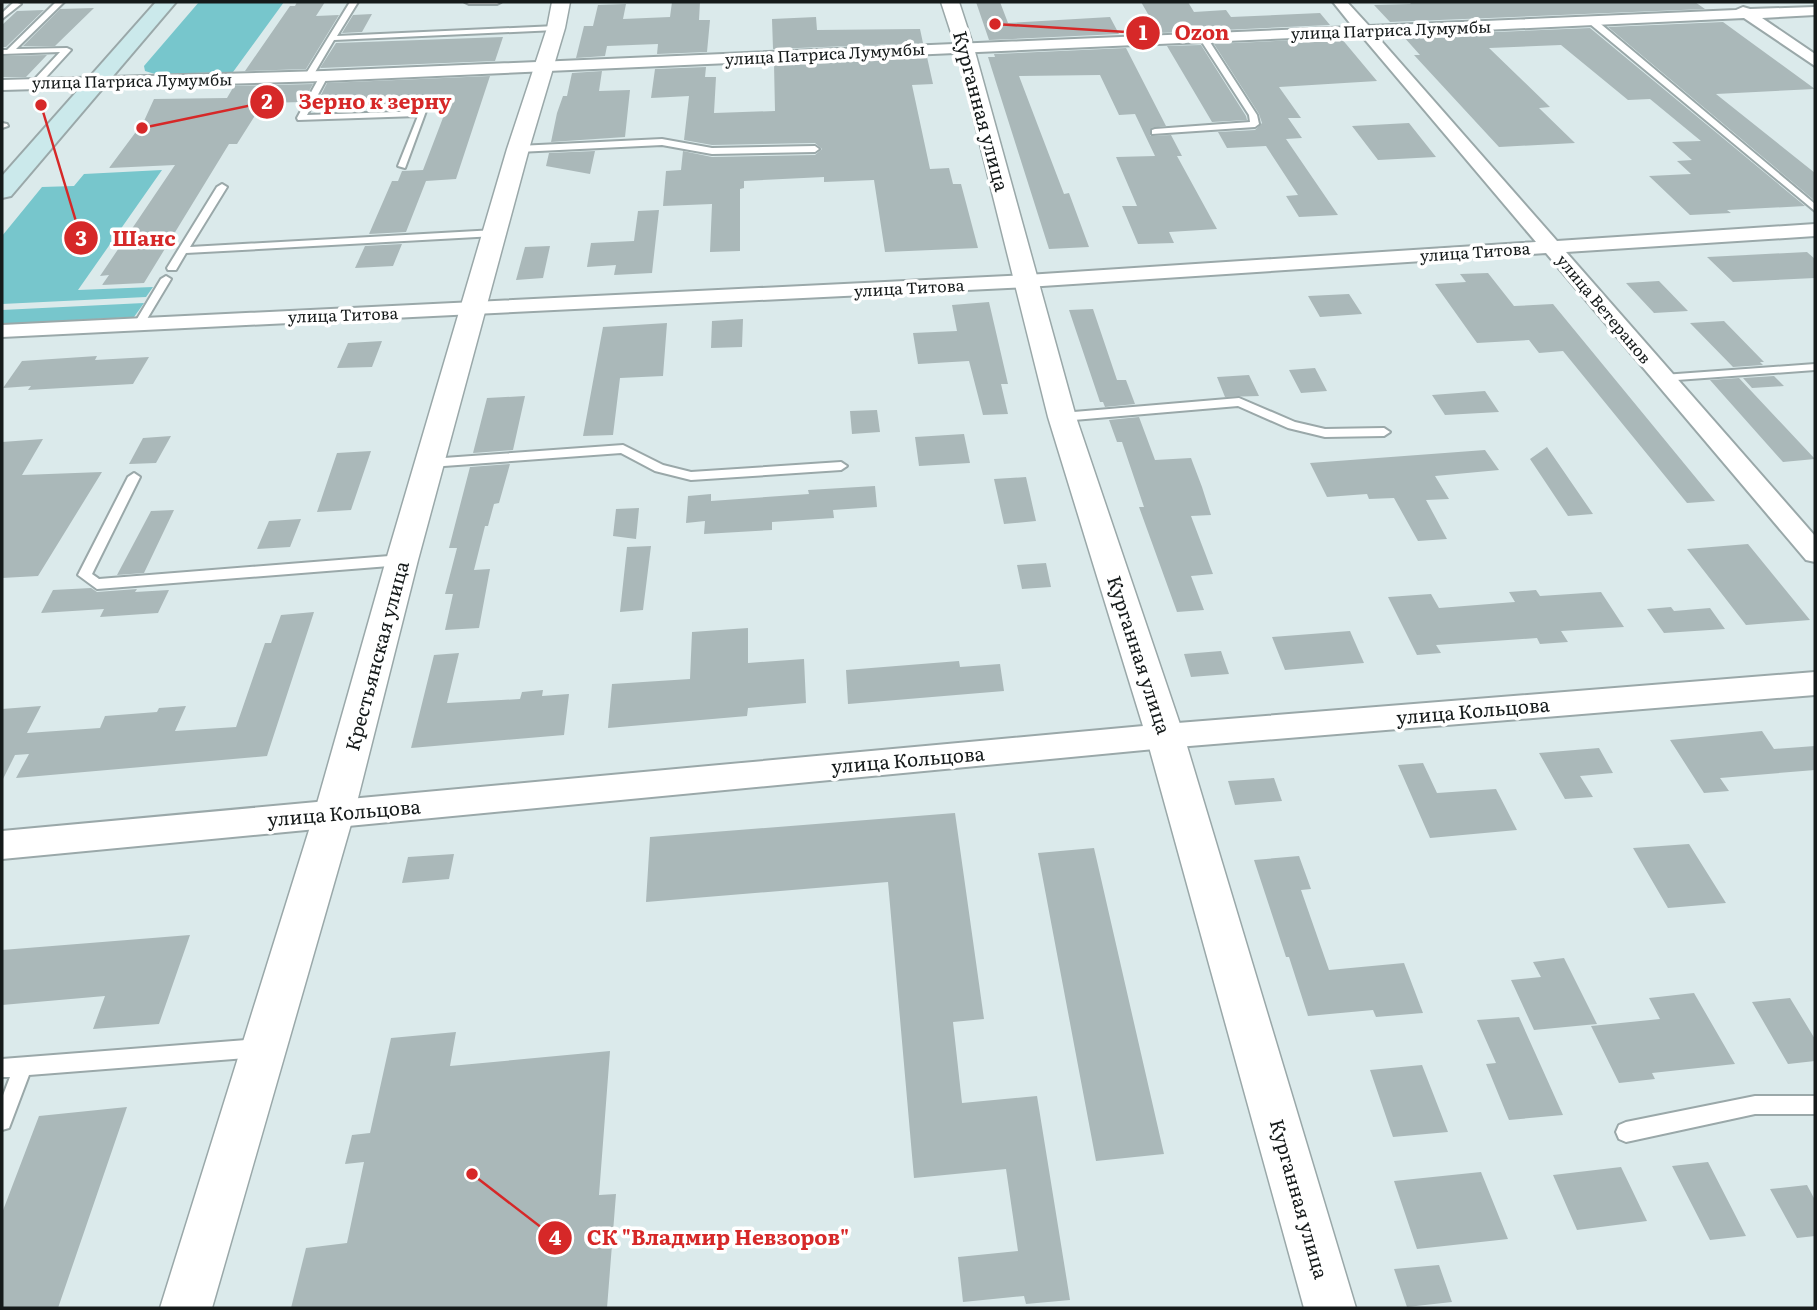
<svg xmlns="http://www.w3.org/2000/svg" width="1817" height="1310" font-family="Literata,serif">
<rect width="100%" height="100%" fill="#dbeaeb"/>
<path fill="#77c6cc" d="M199 2H284L233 72 155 74 145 71 144 66Z
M162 170 78 290 153 287 146 297 2 304V236L42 187 74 186 84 174Z
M144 303 134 317 2 324V310Z"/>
<path fill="#aab8b9" d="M297 2H325L316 16 339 15 306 69 245 71 290 6H295Z
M672 2H700L699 20H710L707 52 657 54 658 44 607 46 605 56 576 58 584 26H593L598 5 626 4 623 19 670 17Z
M976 2H1000L1008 23 1110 17 1119 34 989 40Z
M1141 2H1188L1194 12 1226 10 1231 17 1320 13 1330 25 1159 33Z
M1409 2H1695L1705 9 1390 22 1374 5 1411 4Z
M94 8 55 46H23L60 9Z
M44 10 6 47H2V25L17 11Z
M372 14 362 32 342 33 353 15Z
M816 17 817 30 920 29 923 43 773 49 772 19Z
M1723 22 1815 89 1716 94 1815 173V201L1608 27Z
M1590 28 1805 206 1727 210 1731 213 1690 215 1649 176 1691 174 1677 161 1692 160 1672 142 1701 141 1650 99 1628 100 1561 45 1489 48 1550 107 1539 108 1575 143 1499 147 1414 55H1420L1403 36Z
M503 37 495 61 320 68 336 43Z
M1341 38 1377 81 1279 87 1301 118H1288L1302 138 1286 139 1338 215 1299 217 1286 196 1298 195 1266 146 1227 148 1218 132 1255 130 1262 123 1259 114 1214 44Z
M1201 45 1246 116 1247 120 1212 122 1167 46Z
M1126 48 1166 126 1151 128 1150 136 1171 135 1182 156H1177L1217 229 1169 232 1174 243 1138 244 1122 206H1137L1116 157 1155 156 1135 114 1119 115 1100 75 1019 76 1064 194 1069 193 1089 247 1049 249 988 57H995L994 54Z
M47 55 26 77H2V56Z
M927 57 933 84 912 85 930 169 949 168 953 184H961L978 248 885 252 874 180 824 182V177L744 181V188L740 189V251L710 252 712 204 663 206 666 171 681 170 683 151 712 157 815 155 822 149 815 143 712 145 684 140 689 96 651 98 655 69 706 67 705 77H716L714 113 775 111 774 64Z
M602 71 599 91 630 90 625 137 551 142 557 113 563 96H567L572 73Z
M490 76 456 179 426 181 406 232 369 234 392 181H398L402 171 423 170 449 102 319 108 323 101H318L327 83Z
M313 84 303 102 263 103 237 144H229L144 283 102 285 109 275 100 276 175 165 109 168 144 121 154 99 227 98 234 86Z
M1409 123 1436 157 1378 160 1352 126Z
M595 151 590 174 546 166 549 153Z
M659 210 652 273 614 275 616 265 587 267 591 243 634 241 638 211Z
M402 244 393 266 355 268 365 246Z
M550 246 543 278 516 280 525 247Z
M1807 252 1815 259V278L1733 282 1707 257Z
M1488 273 1514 306 1553 304 1715 501 1687 503 1563 351 1539 353 1529 340 1477 343 1435 284 1466 282 1460 274Z
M1659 281 1688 311 1654 313 1626 283Z
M1349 294 1362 314 1320 317 1308 296Z
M989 302 1008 384H1001L1008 414 983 415 969 361 918 364 913 333 957 331 952 305Z
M1093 309 1117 380H1126L1135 404 1105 407 1103 402H1100L1069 310Z
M743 319 742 347 711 348 712 321Z
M1724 321 1764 362H1760L1763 365 1733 367 1690 323Z
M667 323 663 376 620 378 613 435 583 436 603 327Z
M382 341 372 367 337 368 348 343Z
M97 356 95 360 149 357 133 384 28 390 31 386 3 388 22 361Z
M1315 368 1327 391 1301 393 1289 370Z
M1249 375 1259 396 1225 397 1217 377Z
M1774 376 1784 386 1752 388 1743 378Z
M1739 378 1815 459 1783 462 1710 380Z
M1485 391 1499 412 1445 415 1432 395Z
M525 396 513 450 473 453 487 398Z
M877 410 880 432 852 434 850 411Z
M1139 417 1155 460 1191 458 1202 487 1211 515 1191 516 1213 574 1191 576 1204 610 1177 612 1139 507H1144L1122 442H1117L1109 420Z
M964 434 970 463 919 466 915 437Z
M171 436 156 463 129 464 143 438Z
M43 439 22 475 102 472 38 576 2 578V442Z
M1547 447 1593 514 1568 516 1530 459Z
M1485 450 1499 470 1435 476 1449 499 1426 500 1447 539 1418 541 1394 498 1369 499 1367 494 1327 497 1310 463Z
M371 451 351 510 317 512 337 453Z
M510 464 499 503 494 504 488 526H485L474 570 490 569 479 628 445 630 453 594H445L457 548H449L470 467Z
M1026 477 1036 521 1004 524 994 479Z
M875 486 877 507 833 510 834 518 772 522V530L704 534 705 521 686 523 688 496 711 494V501L809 494 808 490Z
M639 508 636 539 613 536 616 509Z
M174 510 144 573 117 575 151 511Z
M301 519 290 547 257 549 269 521Z
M1748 544 1810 620 1746 625 1687 549Z
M651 546 643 610 620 612 627 547Z
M1046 563 1051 587 1022 589 1017 565Z
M91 588 97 592 137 589 135 592 169 590 158 613 100 617 104 609 41 613 53 590Z
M1536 590 1540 596 1601 592 1624 627 1561 631 1568 642 1540 644 1537 638 1436 645 1441 653 1417 655 1388 597 1431 594 1439 608 1515 602 1509 592Z
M1671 607 1674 611 1710 608 1725 629 1664 633 1647 609Z
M314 612 267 756 16 778 29 754 15 755 2 781V709L41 706 27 733 100 728 105 716 157 712 159 708 186 706 175 731 236 727 265 643H271L281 615Z
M748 628V663L804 659 806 703 748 708 747 716 608 728 612 684 690 679 692 632Z
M1350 631 1364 663 1285 670 1272 637Z
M1221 651 1229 674 1191 677 1184 654Z
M459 653 447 703 520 699 522 692 543 690 542 696 569 694 564 735 411 748 434 655Z
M959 661 960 667 1000 664 1004 691 848 704 846 670Z
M1762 731 1774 749 1815 746V770L1720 778 1729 791 1704 793 1670 740Z
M1599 748 1613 773 1580 776 1593 797 1565 799 1539 753Z
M1423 763 1437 793 1496 789 1517 830 1430 838 1398 765Z
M1274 778 1282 801 1235 805 1228 781Z
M955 813 984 1019 953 1022 962 1103 1037 1096 1070 1300 1026 1304 1024 1296 963 1302 958 1257 1018 1251 1006 1169 914 1178 888 882 646 902 650 837Z
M1689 844 1726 903 1668 908 1633 848Z
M1094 848 1164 1154 1096 1161 1038 853Z
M454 854 449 879 402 883 408 857Z
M1299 856 1311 889 1301 890 1329 970 1404 963 1423 1013 1376 1017 1373 1010 1308 1016 1289 957H1286L1254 860Z
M190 935 159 1024 93 1029 105 996 2 1005V950Z
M1564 958 1597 1024 1534 1030 1511 980 1541 977 1533 962Z
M1694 993 1735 1064 1652 1073 1655 1079 1619 1083 1591 1026 1660 1019 1649 998Z
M1790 998 1815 1039V1061L1788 1064 1752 1002Z
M1519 1017 1563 1115 1509 1120 1486 1064 1496 1063 1477 1020Z
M456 1032 450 1066 610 1051 599 1195 616 1194 607 1308H291L306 1248 347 1243 364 1162 345 1164 352 1135 370 1133 391 1038Z
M1422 1065 1448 1132 1393 1137 1370 1070Z
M127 1107 58 1308H2V1213L39 1116Z
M1708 1162 1746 1236 1710 1240 1672 1166Z
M1621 1167 1647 1221 1577 1230 1553 1175Z
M1481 1172 1508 1239 1417 1249 1394 1181Z
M1807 1185 1815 1200V1236L1797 1238 1770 1189Z
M1439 1265 1452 1302 1407 1307 1394 1269Z"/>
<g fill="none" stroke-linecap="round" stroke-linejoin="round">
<defs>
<path id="service" d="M14 2 21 4 2 19V13Z
M56 2H64L16 49 67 48 71 50 38 86H32V82L60 52 2 54V50H7Z
M350 2H358L337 36 556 26 560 28 556 30 334 40 311 79H305L304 77Z
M465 2H501L497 4H469Z
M1590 20H1596L1815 204V211L1590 24Z
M1201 37 1208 39 1257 115 1259 124 1255 127 1152 134V130L1155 129 1250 122 1249 115 1200 39Z
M324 74 328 76 307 115 426 111 405 168 398 166 418 116 298 120 297 118 320 76Z
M2 123 7 124 8 126 2 128Z
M662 139 712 148 815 146 819 149 815 152 712 154 662 145 518 152 514 149 518 146Z
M222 184 227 187 190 247 495 230 500 233 495 236 186 253 176 270H168L167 268 217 187Z
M166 276 171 279 144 324 143 326H135L134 324 161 279Z
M1815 364V370L1663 381 1657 378 1663 375Z
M1239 398 1295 422 1325 429 1384 428 1390 432 1384 436 1325 437 1288 428 1238 406 1062 421 1056 417 1062 413Z
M623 445 663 465 691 472 841 462 847 466 841 470 691 480 655 471 621 453 430 467 424 463 430 459Z
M134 473 140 477 92 574 99 579 402 555 408 560 402 565 97 589 78 575 128 477Z
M259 1039 265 1042 268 1048 265 1054 259 1057 29 1075 9 1128 2 1130V1098L10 1077H2V1059Z
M1755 1096H1815V1114H1755L1626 1142 1619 1139 1616 1132 1619 1125 1626 1122Z"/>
<path id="minor" d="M1333 2H1347L1369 26 1736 10 1743 7 1750 9 1815 7V15L1762 18 1815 54V66L1744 18 1376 35 1557 241 1815 224V236L1566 252 1815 536V562L1806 560 1546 253 1027 287 2 337V325L1027 275 1536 242 1361 35 324 81 2 90V80L324 71 1353 27Z
M1815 672V695L1165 748 2 859V831L1165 724Z"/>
<path id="tertiary" d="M552 2H570L565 28 529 149 418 560 354 814 212 1308H160L314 814 386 560 507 149 547 28Z
M941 2H959L974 48 1076 417 1184 736 1356 1308H1304L1146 736 1048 417 956 48Z"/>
<path id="secondary" d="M156 2H176L11 196 2 198V176Z"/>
</defs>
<use href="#service" stroke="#9aa8a9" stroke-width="4"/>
<use href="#minor" stroke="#9aa8a9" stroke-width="4"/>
<use href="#tertiary" stroke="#9aa8a9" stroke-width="3"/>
<use href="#secondary" stroke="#9aa8a9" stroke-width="4"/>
<use href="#service" fill="#fff" fill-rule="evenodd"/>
<use href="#minor" fill="#fff" fill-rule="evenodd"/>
<use href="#tertiary" fill="#fff" fill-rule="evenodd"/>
<use href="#secondary" fill="#cbe9eb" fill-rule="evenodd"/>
</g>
<g text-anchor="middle" stroke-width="7" stroke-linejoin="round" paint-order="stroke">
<g font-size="16" fill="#151a1a" stroke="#fff">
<text transform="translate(1391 30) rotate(-2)" y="6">улица Патриса Лумумбы</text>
<text transform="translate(825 54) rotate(-3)" y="6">улица Патриса Лумумбы</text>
<text transform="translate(132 81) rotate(-1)" y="6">улица Патриса Лумумбы</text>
<text transform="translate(1475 252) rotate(-4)" y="6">улица Титова</text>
<text transform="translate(909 288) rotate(-3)" y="6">улица Титова</text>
<text transform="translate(1604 309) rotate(50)" y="6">улица Ветеранов</text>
<text transform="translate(343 315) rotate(-2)" y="6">улица Титова</text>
</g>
<g font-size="19" fill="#151a1a" stroke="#fff">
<text transform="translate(981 111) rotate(75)" y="7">Курганная улица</text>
<text transform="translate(1139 655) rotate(72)" y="7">Курганная улица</text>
<text transform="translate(377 656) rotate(-75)" y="7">Крестьянская улица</text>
<text transform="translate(1473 711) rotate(-5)" y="7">улица Кольцова</text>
<text transform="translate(908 760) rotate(-5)" y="7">улица Кольцова</text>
<text transform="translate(344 813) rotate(-5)" y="7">улица Кольцова</text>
<text transform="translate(1299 1199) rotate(74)" y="7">Курганная улица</text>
</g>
</g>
<path fill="none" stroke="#d62828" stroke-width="2.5" d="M995 24L1143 33M142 128L267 102M41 105L81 238M472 1174L555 1238"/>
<g fill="#d62828" stroke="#fff" stroke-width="2.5">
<circle cx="995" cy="24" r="7"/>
<circle cx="142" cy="128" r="7"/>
<circle cx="41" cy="105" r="7"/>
<circle cx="472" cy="1174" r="7"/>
<circle cx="1143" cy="33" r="18"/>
<circle cx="267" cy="102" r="18"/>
<circle cx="81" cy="238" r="18"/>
<circle cx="555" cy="1238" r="18"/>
</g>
<g font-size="21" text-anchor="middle" font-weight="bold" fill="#fff">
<text x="1143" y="40">1</text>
<text x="267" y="109">2</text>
<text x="81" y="246">3</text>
<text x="555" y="1245">4</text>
</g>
<g font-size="21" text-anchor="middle" font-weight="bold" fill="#d62828" stroke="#fff" stroke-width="7" stroke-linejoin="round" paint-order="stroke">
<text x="1202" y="40">Ozon</text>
<text x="375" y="109">Зерно к зерну</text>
<text x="144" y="246">Шанс</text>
<text x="718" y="1245">СК "Владмир Невзоров"</text>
</g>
<rect width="1817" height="1310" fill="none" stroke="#151a1a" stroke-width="7"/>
</svg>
